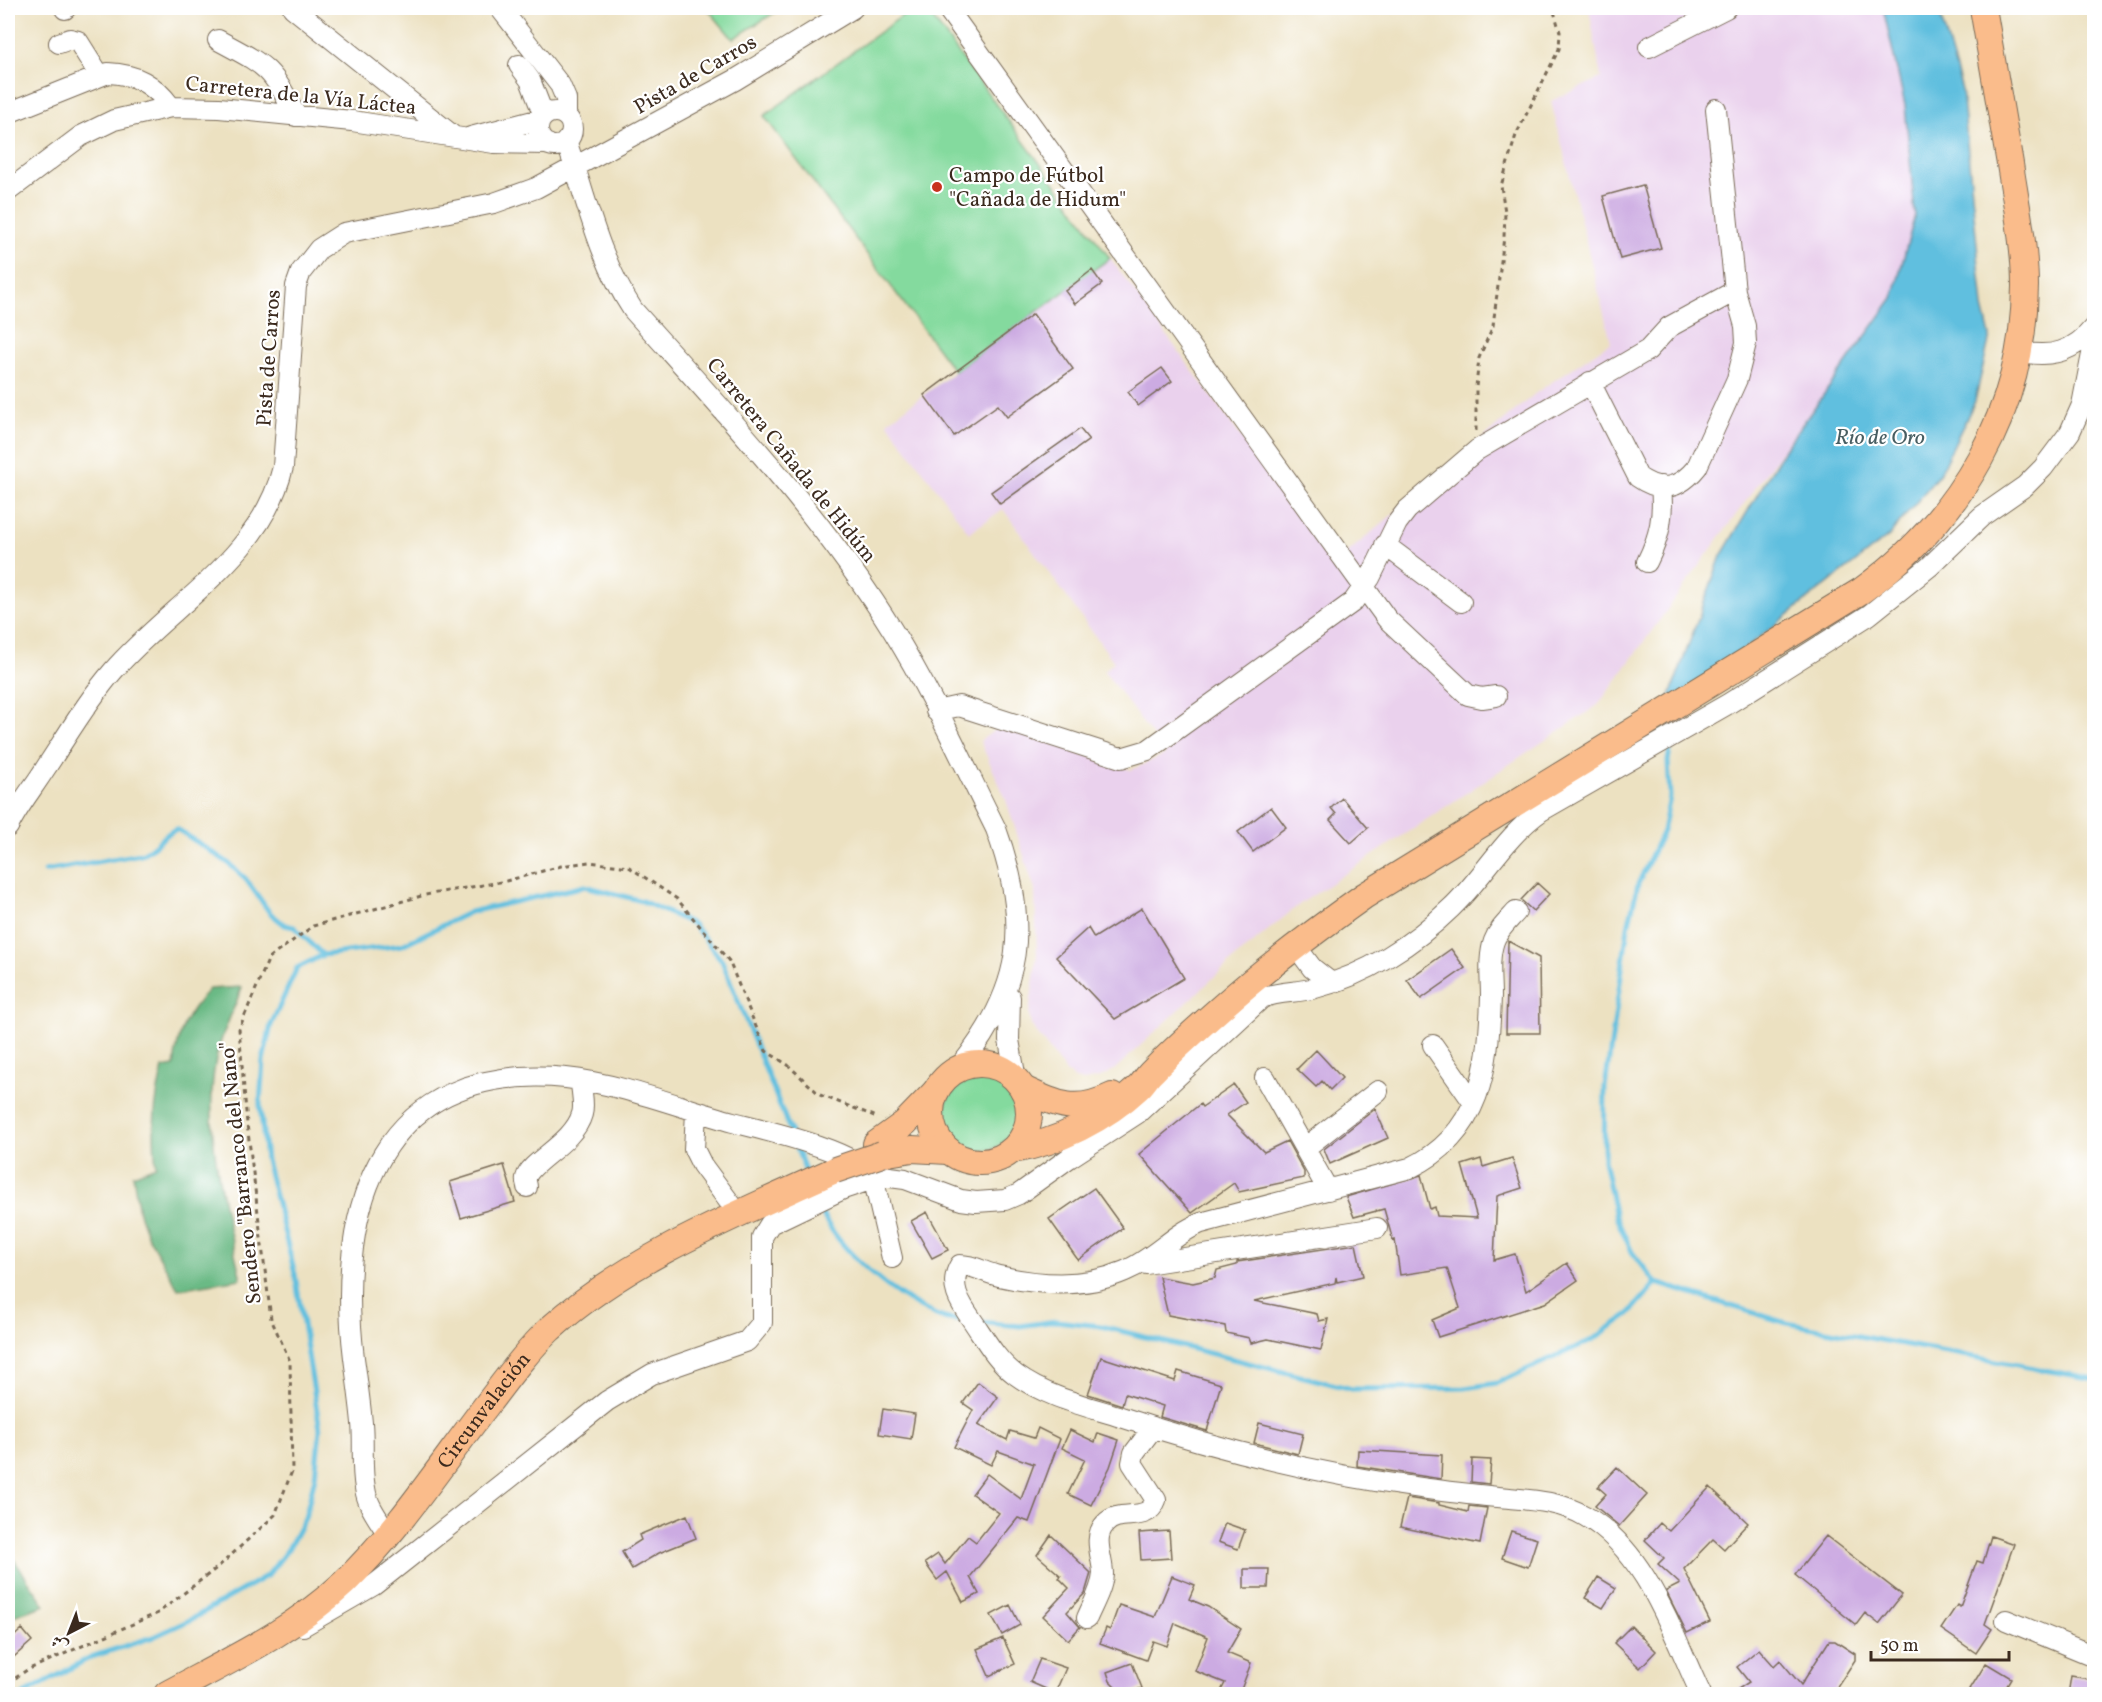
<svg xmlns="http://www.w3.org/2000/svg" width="2102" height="1702" font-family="Vollkorn,Amiri,serif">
<rect width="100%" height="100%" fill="#fff"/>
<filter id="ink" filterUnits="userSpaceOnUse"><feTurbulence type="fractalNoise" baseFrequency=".0167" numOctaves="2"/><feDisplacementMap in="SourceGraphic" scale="12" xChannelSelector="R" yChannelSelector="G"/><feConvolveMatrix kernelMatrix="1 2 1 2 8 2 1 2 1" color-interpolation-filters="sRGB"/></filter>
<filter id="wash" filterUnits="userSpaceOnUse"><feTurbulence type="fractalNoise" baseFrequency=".008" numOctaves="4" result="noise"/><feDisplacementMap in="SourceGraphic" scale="24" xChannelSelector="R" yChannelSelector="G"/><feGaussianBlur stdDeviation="1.35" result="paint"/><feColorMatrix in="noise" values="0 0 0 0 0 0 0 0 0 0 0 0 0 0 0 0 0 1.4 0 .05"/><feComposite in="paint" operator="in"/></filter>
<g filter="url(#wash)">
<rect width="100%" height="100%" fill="#ece1c1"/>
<path fill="#ead1ed" d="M1589 8H1883L1903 92 1915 182V225L1893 298 1598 705 1300 904 1237 956 1114 1070 1099 1078 1084 1081 1075 1079 1066 1072 1031 1025 1029 1014 1037 955 1035 890 1005 797 980 741 1000 726 1131 770 1166 754 1104 671 1114 662 1003 509 969 533 887 422 1110 258 1334 564 1536 393 1611 342 1551 101 1601 78Z"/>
<path fill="#84da9e" stroke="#60825e" stroke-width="1.5" d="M707 8H782L733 39Z
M913 8H925L1110 258 955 372 764 116Z
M944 1115a36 36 0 1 1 72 0a36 36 0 1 1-72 0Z"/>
<path fill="#6bba85" stroke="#537252" stroke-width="1.5" d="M242 987C233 1012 219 1039 215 1065 203 1130 226 1215 241 1279L178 1289 147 1235 139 1213 133 1175 156 1166C152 1131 154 1102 163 1068L174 1066C178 1031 185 1016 209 989Z
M12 1557 45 1605 8 1618V1558Z"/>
<path fill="#61bfdf" stroke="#4e747e" stroke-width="1.5" d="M1883 8H1938L1962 90 1983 307 1990 336 1975 401 1940 473 1890 535 1664 712 1721 556 1784 450 1893 298 1915 215 1905 105Z"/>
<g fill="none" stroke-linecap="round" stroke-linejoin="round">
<path stroke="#61bfdf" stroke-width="5" d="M1671 743 1668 761 1670 797 1663 831 1638 884 1628 927 1605 1087 1604 1160 1616 1217 1632 1252 1656 1283 1787 1323 2094 1379
M45 871 141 854C156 849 163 833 177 829L227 862 245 878 270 913 285 925 294 927 323 955
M795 1144 807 1175
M819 1206C835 1249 901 1304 944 1318 951 1320 960 1320 967 1321
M979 1322 1020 1326 1056 1321 1101 1326 1352 1389 1465 1388 1497 1383 1592 1340 1628 1315 1656 1283
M24 1694 91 1657 153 1637 190 1620 268 1575 288 1549 305 1518 315 1477 320 1429 295 1274 266 1160 260 1105 263 1060 271 1025 297 968 323 955 402 945 470 912 585 886 642 901 693 924 722 961 791 1133"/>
</g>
<g id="blocks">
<path fill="#ccabe2" d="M1643 185 1661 248 1620 259 1603 196Z
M1092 270 1102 284 1075 304 1065 291Z
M1033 314 1073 369 1007 417 998 405 954 436 924 395Z
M1162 368 1172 381 1138 406 1128 392Z
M1080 429 1089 440 1000 504 991 492Z
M1342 798 1368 828 1351 843 1330 820 1336 814 1331 808Z
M1271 807 1286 827 1253 852 1238 832Z
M1537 883 1549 894 1533 911 1521 900Z
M1142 908 1184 978 1115 1019 1056 957 1088 928 1094 938Z
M1508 941 1539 958 1540 1033H1506Z
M1451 949 1465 968 1421 999 1407 980Z
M1316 1050 1342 1078 1330 1090 1322 1081 1316 1087 1297 1069Z
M1234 1085 1246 1102 1227 1115 1264 1152 1287 1141 1304 1172V1178L1239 1192 1234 1183 1192 1213 1139 1154 1200 1104 1202 1107Z
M1375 1109 1388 1138 1330 1164 1324 1149Z
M1512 1158 1522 1188 1497 1196 1494 1260 1515 1254 1526 1291 1567 1263 1578 1280 1545 1303 1438 1337 1432 1320 1460 1308 1447 1268 1400 1275 1395 1240 1393 1241 1384 1209 1354 1217 1346 1197 1421 1175 1430 1209 1435 1207 1437 1216 1477 1218 1462 1165 1481 1159 1483 1167Z
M504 1165 515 1202 461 1218 450 1182Z
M1094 1188 1123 1228 1078 1260 1049 1219Z
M927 1212 948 1250 932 1258 911 1221Z
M1356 1244 1363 1276 1337 1282 1336 1277 1335 1283 1254 1301 1317 1314 1319 1321 1328 1319 1321 1350 1268 1339 1251 1343 1249 1338 1226 1333 1225 1326 1168 1315 1159 1277 1193 1283 1215 1278 1217 1270 1237 1265V1262Z
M1101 1357 1175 1381 1178 1371 1221 1384 1207 1431 1160 1417 1163 1406 1125 1394 1122 1405 1088 1394Z
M978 1382 998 1397 978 1425 1007 1440 1010 1431 1034 1438 1038 1428 1060 1439 1029 1522 1018 1518 970 1577 979 1594 963 1602 947 1572 937 1580 925 1563 938 1554 945 1564 968 1536 976 1542 999 1513 972 1494 987 1474 1021 1499 1034 1464 998 1451 991 1465 954 1447 973 1410 963 1403Z
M883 1409 915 1414 911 1439 879 1434Z
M1259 1423 1303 1434 1298 1454 1254 1443Z
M1070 1430 1095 1442 1098 1433 1119 1440 1110 1467 1091 1505 1068 1494 1085 1459 1062 1448Z
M1358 1450 1442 1455 1441 1479 1357 1466Z
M1472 1459 1491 1460 1489 1484 1471 1482Z
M1617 1467 1647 1495 1619 1526 1595 1506 1606 1494 1598 1487Z
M1710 1487 1748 1523 1724 1549 1713 1539 1684 1569 1710 1622 1687 1633 1666 1591 1680 1584 1658 1564 1664 1558 1645 1540 1660 1523 1669 1531Z
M1407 1498 1439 1503V1505L1468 1512 1469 1506 1487 1508 1480 1544 1400 1527Z
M687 1515 696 1538 659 1553 632 1569 622 1552 641 1540 639 1535Z
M1225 1523 1245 1530 1238 1549 1218 1542Z
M1169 1531 1171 1558 1141 1560 1139 1533Z
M1511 1531 1537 1539 1528 1567 1502 1558Z
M1051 1535 1091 1573 1085 1593 1067 1612 1080 1627 1068 1640 1043 1616 1069 1588 1059 1578 1061 1576 1037 1555Z
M1826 1536 1902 1595 1879 1624 1865 1613 1856 1625 1795 1575Z
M1991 1536 2014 1544 1985 1624 1992 1629 1976 1653 1941 1629 1957 1605 1960 1607 1977 1561 1983 1563Z
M1244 1569H1269L1268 1588H1244Z
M1172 1576 1195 1585 1189 1599 1208 1607 1241 1629 1227 1653 1251 1663 1239 1695H1219L1225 1683 1195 1671 1208 1637 1175 1623 1167 1646 1153 1641 1146 1660 1100 1643 1106 1628 1110 1630 1119 1605 1155 1617Z
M1598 1577 1616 1588 1603 1608 1585 1598Z
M1010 1605 1020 1625 1002 1635 991 1615Z
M1631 1626 1656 1651 1640 1668 1614 1643Z
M22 1629 32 1641 8 1662V1642Z
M1003 1638 1015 1664 989 1676 977 1649Z
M1829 1641H1835L1855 1654V1660L1832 1695H1729L1749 1682 1737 1667 1759 1649 1774 1666 1780 1660 1801 1685Z
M1040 1659 1066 1668 1055 1693 1030 1682Z
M1132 1663 1142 1688 1124 1695 1110 1681 1107 1672Z
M1986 1663 2011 1678 2001 1695H1978L1970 1689Z
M2071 1676 2094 1680V1695H2068Z"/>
</g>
</g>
<g filter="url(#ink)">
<use href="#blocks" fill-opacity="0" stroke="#796a57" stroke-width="1.5"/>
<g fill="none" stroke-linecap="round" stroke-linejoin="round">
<defs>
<path id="minor" d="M293 8 452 135
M500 8 560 85 566 99V115
M947 8 1387 619 1468 695 1482 698 1496 696
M65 9 66 8
M218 40C266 66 271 66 296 116
M59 43 70 39 78 41 100 76
M1649 47 1726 8
M519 65 530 80 544 116
M538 129a17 17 0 1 1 34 0a17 17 0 1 1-34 0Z
M8 113 108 73C136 74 154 84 171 107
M471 137 541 119
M566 141C588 202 597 255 633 310 725 413 820 513 893 631 932 694 963 763 996 829 1031 924 1023 989 959 1068
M8 191 81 136 114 120 171 107 219 108 352 121 494 143 548 144
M2019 351C2050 359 2074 352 2094 327
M1590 382 1638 477C1662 494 1680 488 1697 467L1737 379 1746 343 1745 326 1735 291 1716 109
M1385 545 1461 602
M1647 562C1660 536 1664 515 1661 486
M936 711 959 706 1121 758 1148 750 1353 602 1370 578 1397 523 1407 510 1477 450 1648 350 1669 327 1735 291
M8 827C18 806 33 788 45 769 67 736 87 701 113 671 170 605 262 557 283 467L296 286 301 272 319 249 344 233 494 203 536 188 735 80 853 8
M1516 912C1508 921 1498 930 1494 941 1488 958 1491 979 1491 996 1489 1068 1481 1134 1410 1168L1201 1223C1173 1234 1154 1259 1125 1271 1086 1288 1039 1285 999 1276 984 1273 975 1265 960 1265 948 1285 960 1303 972 1320 985 1339 997 1361 1016 1375 1046 1397 1086 1406 1121 1417 1223 1451 1321 1475 1428 1489 1451 1492 1475 1495 1498 1497 1529 1500 1557 1500 1585 1516 1647 1551 1672 1633 1701 1694
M1295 945 1312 968 1330 982
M1010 997 1009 1040 1016 1080
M1433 1045 1473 1102
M1265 1078 1328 1190
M696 1112 694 1149 702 1165 739 1215
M1305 1148 1378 1091
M527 1187C527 1184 525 1181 526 1178 530 1161 574 1143 582 1114 585 1104 581 1091 581 1081
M1146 1264 1377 1228
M388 1534C379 1520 367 1505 365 1488 361 1467 364 1444 362 1423 360 1401 357 1380 354 1358 335 1204 381 1061 566 1078 622 1084 679 1107 733 1122 764 1130 858 1151 873 1177L892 1258
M1087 1618C1093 1604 1102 1589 1103 1574 1103 1558 1092 1538 1105 1524 1120 1507 1147 1525 1156 1500L1132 1463 1134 1453 1153 1428
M2006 1620 2094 1656
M303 1626 374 1585 607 1401 652 1374 747 1341 762 1323V1237L770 1224 843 1189 882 1176 905 1179 961 1200 976 1202 1005 1200 1019 1194 1069 1158 1138 1113 1262 998C1279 991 1297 993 1315 988 1366 975 1414 944 1451 908 1484 877 1504 837 1541 811L1728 704 1869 615 1929 567 1982 516 2025 486 2043 468 2070 432 2082 405 2094 344"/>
<g id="major">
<circle cx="980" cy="1113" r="49"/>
<path d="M1023 1089C1058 1105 1075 1114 1112 1096"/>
<path d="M876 1144 905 1123 935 1092"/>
<path d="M1013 1150C1057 1143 1105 1119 1138 1088 1144 1083 1147 1076 1153 1071 1175 1048 1199 1027 1223 1006 1268 966 1315 931 1364 896L1861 591C1961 519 2024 411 2025 286 2025 246 2016 204 2010 164 2001 112 1992 60 1983 8"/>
<path d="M882 1154 912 1149 948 1151"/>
<path id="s1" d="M167 1694C228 1661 293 1631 344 1583 399 1530 442 1463 489 1402 508 1377 527 1351 550 1329 631 1256 737 1215 835 1170"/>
</g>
</defs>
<use href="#minor" stroke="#796a57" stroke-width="22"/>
<use href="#major" stroke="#796a57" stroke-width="28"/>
<path stroke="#796a57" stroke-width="3" stroke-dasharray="4.5 4.5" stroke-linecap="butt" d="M1476 431V387L1479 358 1493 326 1504 237 1505 212 1501 186 1516 135 1559 49 1560 32 1553 8
M8 1683 27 1670 158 1613 218 1567 275 1515 292 1471 290 1361 271 1319 247 1124 239 1029 269 958 313 926 425 895 506 881 561 866 589 862 629 867 677 899 729 961 766 1051 788 1065 820 1095 877 1117"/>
<use href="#minor" stroke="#fff" stroke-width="20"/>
<use href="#major" stroke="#fabc8b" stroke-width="26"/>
<defs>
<path id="major-bridge" d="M835 1170 882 1154"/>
</defs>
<use href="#major-bridge" stroke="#796a57" stroke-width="28" stroke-linecap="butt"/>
<use href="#major-bridge" stroke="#fabc8b" stroke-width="26"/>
</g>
</g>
<circle fill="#c8321e" stroke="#fff" stroke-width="2" cx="937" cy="187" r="6"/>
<g text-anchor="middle" stroke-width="4.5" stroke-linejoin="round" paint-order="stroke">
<g font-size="21" fill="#3b2a1e" stroke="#fff">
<text transform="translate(695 74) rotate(-30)" y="7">Pista de Carros</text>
<text transform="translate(301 95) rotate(6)" y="7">Carretera de la Vía Láctea</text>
<text transform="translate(268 358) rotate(-86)" y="7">Pista de Carros</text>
<text transform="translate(792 460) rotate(51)" y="7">Carretera Cañada de Hidúm</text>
<text transform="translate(240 1173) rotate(-96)" y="7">Sendero "Barranco del Nano"</text>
<text dy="7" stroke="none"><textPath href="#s1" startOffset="432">Circunvalación</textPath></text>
</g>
<g font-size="21" fill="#3b2a1e" stroke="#fff" text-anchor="start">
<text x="949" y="182">Campo de Fútbol<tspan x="949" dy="24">"Cañada de Hidum"</tspan></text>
</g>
<g font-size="22" font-style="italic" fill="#485e62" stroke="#fff">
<text x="1880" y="444">Río de Oro</text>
</g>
</g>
<rect width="2102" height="1702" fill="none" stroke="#fff" stroke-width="30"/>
<g transform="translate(69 1633) rotate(222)" stroke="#ffffff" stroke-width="4.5" paint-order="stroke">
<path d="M0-4.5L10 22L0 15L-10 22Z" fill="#3b2a1e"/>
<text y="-9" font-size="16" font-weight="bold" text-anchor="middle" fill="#3b2a1e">ش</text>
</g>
<path d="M1871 1651v9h138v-9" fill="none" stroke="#3b2a1e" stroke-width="3"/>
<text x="1880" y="1651" font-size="18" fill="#3b2a1e" stroke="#ffffff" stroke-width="4.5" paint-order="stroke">50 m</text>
</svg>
